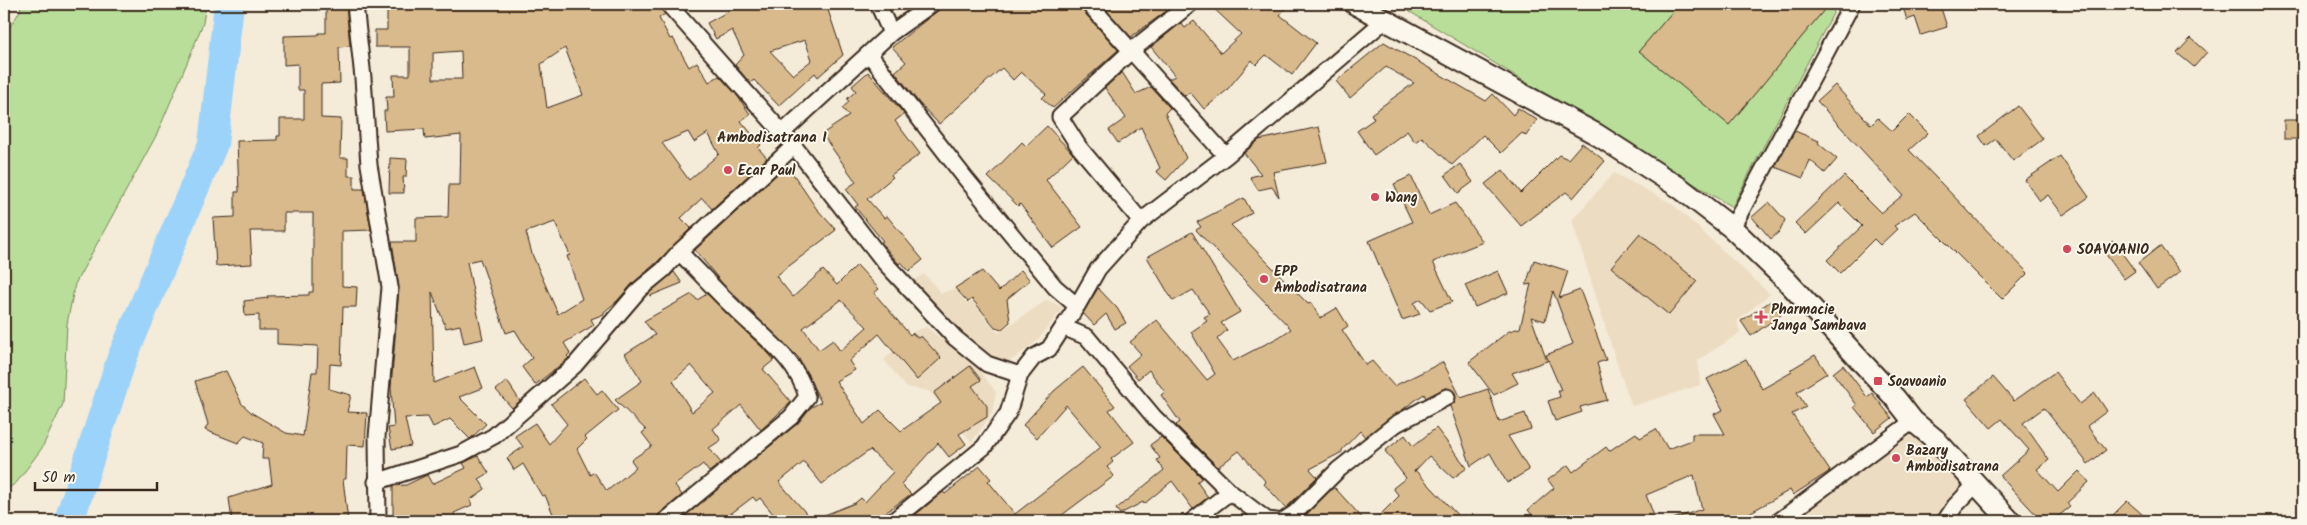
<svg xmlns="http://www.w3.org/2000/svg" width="2307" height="525" font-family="Kalam,sans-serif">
<rect width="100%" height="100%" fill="#f4ebd9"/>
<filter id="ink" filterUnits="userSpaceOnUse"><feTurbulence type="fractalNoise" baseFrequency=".02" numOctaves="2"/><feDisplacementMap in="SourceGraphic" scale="10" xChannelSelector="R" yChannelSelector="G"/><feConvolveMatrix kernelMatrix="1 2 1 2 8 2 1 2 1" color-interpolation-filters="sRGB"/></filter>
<g filter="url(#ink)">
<path fill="#ecdcc2" d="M1614 173 1671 203 1770 294 1737 321 1740 333 1698 360 1700 385 1632 406 1618 367 1572 220Z
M924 274 941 293 954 289 967 303 973 302 998 333 1047 300 1063 308 1036 342 1009 362 982 355 909 283Z
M926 327 974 363 996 392 992 413 972 442 929 391 906 387 884 360 913 332Z
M1902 419 1978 498 1959 515 1956 521H1771Z"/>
<path fill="#b8de99" stroke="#7a845c" d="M21 4H206L203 23 192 51 157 134 75 284 67 324 63 404 42 448 17 482 9 488H4V36L20 11Z
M1397 4H1838L1732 207Z"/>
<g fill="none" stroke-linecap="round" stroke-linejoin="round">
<path stroke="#9cd3fb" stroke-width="30" d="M69 521 122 358 213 144 229 4"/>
</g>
<path fill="#d9ba8c" stroke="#3b2a1e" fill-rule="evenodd" d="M326 4H346L350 46 339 47 340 83 321 84V118L341 119 340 158H348V176H354V189H364L371 230 342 231V286L357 287 356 307H343L341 365 330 364 329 389 351 395 347 412 367 413 365 446 347 445 346 479H343L348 521H232L229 498 272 484 269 459H262L263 443 245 436 238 443 205 430 208 424 195 381 226 371 242 404 252 413 286 433 303 436 312 372H317L318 346 277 344V330H259V315L245 316 244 301 268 298 267 296 309 295V292H313V213H284V231H250L252 264 216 266 213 218 235 217V192H239L237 141 277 140V136H280V119H304V90H298V64L284 65V36L318 35 319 33H326Z
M387 4H658L665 14 659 18 670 39 673 38 689 67 697 62 709 82 719 76 736 94 750 114 741 121 761 145 758 148 767 158 712 209 702 198 681 218 691 228 656 263 633 283 617 301 604 312V314L591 319 594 325 564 343 570 353 567 356 569 358 535 385 522 367 532 358 515 330 506 333 480 259 467 262 483 339 464 343 460 325 446 328 432 292 434 383 475 367 483 388 459 397 486 424 470 439 450 419 433 427 428 417 405 418 411 446 392 449 388 428 394 427 391 388 399 288 392 242H416V218L448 217 449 185H460L461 135 425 139 424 129 385 131 384 111H387L386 97H394L393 75H410V47H375V30H387ZM565 48 583 95 547 108 541 64ZM461 51 462 79H433V53ZM688 132 694 142 708 133 719 154 689 180 662 143ZM555 222 570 255 567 256 582 299 558 314 532 254 526 232Z
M728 4H783L784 8 796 4H826L843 55 818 77 815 73 779 106 754 80 750 83 735 65 744 55 732 30 716 39 707 23 731 10ZM805 40 812 60 793 75 770 51Z
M946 4H1080L1082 10 1118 50 1053 108 1042 98 1046 94 1021 72 1013 80 1002 68 939 124 919 103 895 72 906 62 892 47Z
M1101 4H1165L1169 9 1131 37Z
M1209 4H1288L1280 15 1316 43 1292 75 1266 55 1256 65 1252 60 1226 91 1204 109 1190 92 1185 96 1169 79 1175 76 1151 47 1181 23 1185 28 1194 21 1221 53 1241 34Z
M1679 4H1816L1824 10 1729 125 1639 51Z
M1902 4H1947L1948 6 1941 8 1947 27 1921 35 1915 17 1907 20Z
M2191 38 2207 52 2194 67 2177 53Z
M1384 42 1486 101 1493 94 1513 115 1518 108 1537 120 1526 136 1522 133 1501 153 1483 135 1452 165 1422 137 1415 142 1407 131 1374 155 1357 131 1374 119 1371 114 1414 83 1386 67 1350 98 1336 81Z
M868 72 904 114 895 121 920 154 891 175 893 177 867 199 884 218 887 216 923 260 909 271 901 262 899 264 881 242 883 241 855 207 858 205 846 189 856 182 822 134 849 116 842 108 849 102 847 99 856 91 852 86Z
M1122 72 1136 94 1151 87 1170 108 1165 113 1186 158 1166 180 1156 171 1160 168 1141 127 1118 143 1109 130 1126 118 1105 88Z
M1835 85 1871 125 1878 118 1892 131 1909 114 1928 133 1909 150 2028 273 2002 299 1915 212 1894 226 1897 229 1880 245 1874 239 1840 273 1827 260 1862 226 1839 203 1806 234 1795 223 1844 176 1881 213 1903 195 1817 101Z
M2018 106 2043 139 2013 161 1996 139 1986 146 1979 136Z
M2284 120H2303V139H2284Z
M1047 126 1073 154 1046 180 1082 227 1053 248 1020 204 1018 206 988 177 1022 142 1026 146Z
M1319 127 1327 162 1273 172 1279 197 1272 187 1258 190 1250 177 1261 174 1244 153 1259 140Z
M1795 131 1819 141 1818 143 1837 159 1825 173 1810 160 1803 178 1775 167Z
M1582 143 1605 161 1573 198 1566 192 1521 226 1485 184 1503 170 1521 193 1559 155 1568 159Z
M2060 156 2089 197 2063 215 2048 195 2040 201 2025 180Z
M390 158 407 159 406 177H403L404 193H389Z
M1460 164 1473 182 1458 193 1445 175Z
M787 165 816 208 836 230 776 276 793 297 823 270 837 285 857 265 879 289 874 293 910 335 912 333 918 338 921 336 941 358 917 380 879 334 849 361 855 370 836 381 864 424 880 410 901 431 941 403 934 393 970 366 981 380 972 386 987 406V417L959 434 966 444 949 457 938 443 901 484 911 494 874 521H779L760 498 756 501 753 497 721 521H679L797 424 810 408 821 402 798 357 722 283 695 250ZM841 300 867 327 840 351 833 340 819 350 803 328ZM870 450 893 472 865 502 861 498 855 503 812 520 779 482 804 462 822 484Z
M1411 176 1429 215 1455 203 1483 242 1433 262 1452 302 1430 310 1421 299 1414 303 1420 314 1402 320 1369 241 1412 222 1394 184Z
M1244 198 1252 213 1231 225 1308 304 1311 303 1320 318 1337 308 1348 326 1342 330 1366 365 1372 361 1394 386 1443 362 1461 398 1488 389 1499 422 1525 413 1531 429 1508 436 1529 470 1507 483 1490 453 1471 466 1450 406 1455 402V393L1447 388 1426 398 1424 394 1365 437 1360 431 1342 450V452L1310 469 1317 477 1286 508 1264 484 1266 482 1239 451 1218 467 1176 425 1180 422 1161 395 1165 392 1149 370 1138 379 1127 366 1141 354 1130 342 1157 320 1207 380 1215 374 1191 332 1207 321 1204 317 1210 314 1193 290 1173 301 1147 257 1192 232 1240 312 1221 323 1227 330 1217 339 1233 361 1279 337 1291 329 1196 230 1201 227 1197 222Z
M1769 202 1785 220 1780 231 1771 239 1752 217Z
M1640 233 1697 281 1669 315 1611 267Z
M2113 241 2135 271 2124 279 2102 249Z
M2160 246 2180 272 2157 289 2138 263Z
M1534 260 1568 271 1559 298 1580 290 1606 360 1597 363 1607 400 1580 407 1582 412 1555 421 1548 401 1560 397 1558 390H1561L1546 355 1573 344 1553 291 1545 321 1531 317 1547 361 1512 373 1518 383 1494 395 1469 362 1509 331 1520 328 1531 284 1526 285Z
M1021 270 1030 280 1007 299 1010 322 1002 329 995 327 972 299 968 302 955 288 982 271 999 291Z
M1498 271 1508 293 1475 307 1465 285Z
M674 272 682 283 650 296 648 294Z
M1098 288 1117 308 1126 323 1115 329 1106 314 1094 325 1083 313Z
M692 294 697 300 707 294 769 354 774 360 763 369 791 402 761 430 741 405 713 429 721 440 709 448 721 463 709 472 703 464 675 485 682 495 659 514 656 521H556L545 495 542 496 523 464 514 470 507 458 523 447 515 436 535 423 549 444 567 424 551 404 584 378 597 394 602 390 618 410 585 437 587 439 577 449 590 475 594 472 607 491 636 467 631 460 652 446 642 433 646 430 615 400 642 381 625 354 655 335 644 321ZM691 365 715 393 692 412 673 381Z
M1771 301 1781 315 1751 336 1741 321Z
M1815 355 1827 373 1797 392 1806 407 1792 414 1830 471 1793 495 1790 490 1735 521H1674L1673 519 1702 509 1694 475 1646 495 1656 521H1537L1528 510 1554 488 1548 480 1568 465 1573 472 1606 447 1609 451 1636 433 1640 438 1656 429 1668 449 1692 440V434H1725L1714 414 1723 410 1707 379 1746 359 1762 389 1792 372 1790 370Z
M1843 365 1867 397 1872 393 1892 418 1874 432 1854 407 1857 405 1833 373Z
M1083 367 1115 406 1109 410 1134 442 1111 459 1113 462 1107 467 1114 476 1054 521H908L943 492 945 494 980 466 991 479 988 481 1015 514 1101 447 1066 405 1037 438 1023 425 1054 391Z
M2055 372 2080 404 2095 393 2107 411 2087 426 2106 450 2088 464 2044 408 2023 423 2049 460 2037 469 2058 492 2079 471 2089 482 2067 503 2070 507 2052 521H2042L2000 476 2029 450 2002 419 1991 428 1966 399 1993 377 2014 401Z
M507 381 520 401 512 408 496 390Z
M1436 428 1467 468 1453 478 1429 456 1414 472 1415 470 1463 521H1374L1399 496 1393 488 1406 478 1385 451 1405 435 1413 446Z
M1161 437 1202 478 1197 482 1208 497 1193 509 1172 481 1144 504 1143 502 1120 514 1116 509 1164 470 1157 460 1160 458 1150 445Z
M478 456 489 473 479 479 485 489 470 500 472 505 454 513 455 521H393V486L406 485 427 475 432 484 466 468 463 463Z
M1335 488 1365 521H1300L1330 491Z
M2127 501 2150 521H2107Z"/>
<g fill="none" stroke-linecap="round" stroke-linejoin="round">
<defs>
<path id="minor" d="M355 4 363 78 369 165 390 287 377 437 378 521
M668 4 794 146 885 263 955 338 987 364 1020 375
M878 4 891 33
M1089 4 1226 156
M869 54 966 179 1055 287 1077 306
M782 133 891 33 932 4
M1141 221 1079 147 1060 117 1132 50 1190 4
M1732 228 1852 4
M1063 327 1087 337 1154 417 1230 492 1267 520 1276 521
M376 482 461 454 494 436 575 365 640 289 663 270 679 252 794 146
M665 521 791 417 807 397C797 358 759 334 733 307 714 289 698 270 679 252
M893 521 984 447 1008 413 1020 375 1034 357 1049 349 1077 306 1098 269 1141 221 1226 156 1384 21
M1192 521 1230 492
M1283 521 1295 513 1338 470 1396 424 1447 397
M1779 521 1913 421
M1945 521 1955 506 1976 484"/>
<path id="secondary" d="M1355 4 1596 134 1680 188 1732 228 1786 280 1895 398 1913 421 1936 440 2010 521"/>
</defs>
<use href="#minor" stroke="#3b2a1e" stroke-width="19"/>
<use href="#secondary" stroke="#3b2a1e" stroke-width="24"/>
<use href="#minor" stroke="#fbf7ec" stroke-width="15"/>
<use href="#secondary" stroke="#fbf7ec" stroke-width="20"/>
</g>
</g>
<g fill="#d1495b" stroke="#fbf7ec" stroke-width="2">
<circle cx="728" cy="170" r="5"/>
<circle cx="1375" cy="197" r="5"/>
<circle cx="2067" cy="249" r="5"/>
<circle cx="1264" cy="279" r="5"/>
<path d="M1758.5 309.5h5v5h5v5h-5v5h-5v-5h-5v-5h5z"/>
<rect x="1873" y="376" width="10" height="10" rx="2.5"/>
<circle cx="1896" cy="458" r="5"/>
</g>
<g text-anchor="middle" stroke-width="4" stroke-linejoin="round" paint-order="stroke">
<g font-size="14" font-weight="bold" fill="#3b2a1e" stroke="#fbf7ec" text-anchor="start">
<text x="738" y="175">Ecar Paul</text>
<text x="1385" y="202">Wang</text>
<text x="2077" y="254">SOAVOANIO</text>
<text x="1274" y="276">EPP<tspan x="1274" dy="16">Ambodisatrana</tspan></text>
<text x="1771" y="314">Pharmacie<tspan x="1771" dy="16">Janga Sambava</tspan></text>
<text x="1888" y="386">Soavoanio</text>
<text x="1906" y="455">Bazary<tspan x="1906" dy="16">Ambodisatrana</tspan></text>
</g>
<g font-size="15" font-weight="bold" fill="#3b2a1e" stroke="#fbf7ec">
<text x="772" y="142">Ambodisatrana I</text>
</g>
</g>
<rect width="2307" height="525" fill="none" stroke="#fbf7ec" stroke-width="20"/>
<rect x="10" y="10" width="2287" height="505" fill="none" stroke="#3b2a1e" stroke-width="2" filter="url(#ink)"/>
<path d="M35 482v8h122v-8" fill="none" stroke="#3b2a1e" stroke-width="2.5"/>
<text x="42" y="482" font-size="15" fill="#3b2a1e" stroke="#fbf7ec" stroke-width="4" paint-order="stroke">50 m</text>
</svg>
